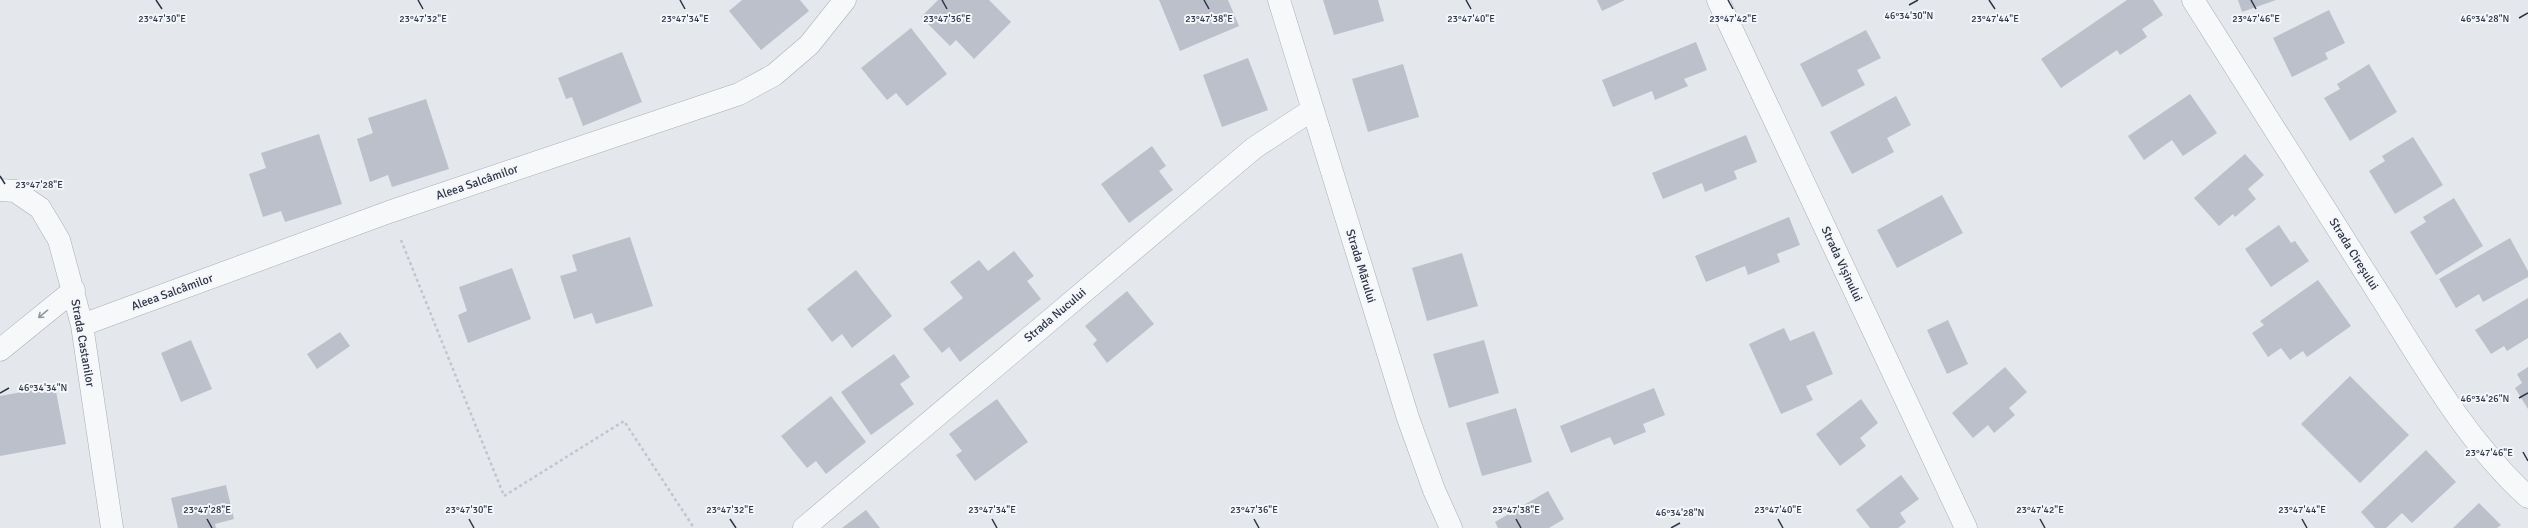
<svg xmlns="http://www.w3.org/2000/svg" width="2528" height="528" font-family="Signika,sans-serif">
<rect width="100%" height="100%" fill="#e4e7ec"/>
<path fill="#bbc0ca" d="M742 0H800L809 11 761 50 729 11Z
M938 0H989L1011 22 974 59 956 40 950 46 921 17Z
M1159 0H1228L1239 26 1180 51Z
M1323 0H1378L1384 21 1334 35Z
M1597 0H1625L1602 11Z
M2127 0H2153L2163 15 2142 29 2147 37 2120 55 2117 50 2061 88 2041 59Z
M2238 0H2276L2242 12Z
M2329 10 2345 43 2325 53 2328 59 2292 77 2273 38Z
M911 28 947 74 907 106 896 93 887 100 861 68Z
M1866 30 1881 58 1857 70 1865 85 1822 107 1800 64Z
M1696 42 1707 70 1684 79 1688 86 1655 100 1652 91 1613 107 1602 80Z
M622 52 642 102 583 126 572 97 566 99 558 78Z
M1248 58 1268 110 1222 127 1203 75Z
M1403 64 1419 117 1368 132 1352 79Z
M2369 64 2397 112 2350 141 2324 98 2340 89 2337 84Z
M2190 94 2217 133 2183 156 2172 140 2144 160 2128 136Z
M1896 96 1911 125 1887 138 1894 152 1852 174 1830 132Z
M426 99 449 169 392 187 388 175 370 182 357 139 373 133 368 118Z
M319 134 342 204 285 222 281 211 263 217 249 174 266 168 261 153Z
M1746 135 1757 162 1734 171 1737 179 1705 192 1702 183 1663 199 1652 173Z
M2413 137 2443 185 2395 214 2369 171 2385 161 2382 156Z
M1152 146 1166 166 1159 171 1173 190 1129 223 1101 184Z
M2245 154 2264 175 2248 189 2256 199 2235 217 2233 214 2219 226 2194 198Z
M1942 195 1963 233 1897 268 1877 230Z
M2454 198 2483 246 2436 275 2410 232 2426 222 2423 217Z
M1789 217 1800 245 1777 254 1780 262 1748 275 1745 266 1706 282 1695 256Z
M2279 225 2291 243 2295 241 2309 261 2271 287 2245 249Z
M630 237 653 306 596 324 592 313 574 319 560 276 577 271 572 255Z
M2510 238 2528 271V277L2483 302 2479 294 2456 308 2439 279Z
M1014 251 1034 276 1027 281 1041 299 960 362 949 347 942 353 923 329 963 298 950 282 979 260 988 271Z
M1462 253 1478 306 1427 321 1412 268Z
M512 268 531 319 468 343 458 315 467 311 459 287Z
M856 270 892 316 852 348 842 334 832 342 807 309Z
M2318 280 2351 326 2307 357 2303 351 2290 360 2281 348 2268 357 2252 333 2264 325 2260 321Z
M1127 291 1154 324 1107 363 1093 344 1097 340 1085 326Z
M2528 298V338L2507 351 2504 346 2491 354 2475 330Z
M1948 320 1968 364 1947 374 1927 330Z
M1784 328 1790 341 1814 331 1833 374 1806 386 1813 400 1781 414 1749 344Z
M340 332 350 346 317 369 307 354Z
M191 340 212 389 181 402 161 353Z
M1484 340 1499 393 1449 408 1433 354Z
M894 354 910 377 900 384 914 404 871 435 841 392Z
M2005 367 2027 392 2009 408 2015 415 1994 433 1988 425 1973 438 1952 413Z
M2528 367V409L2515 388 2522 383 2517 374Z
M2350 376 2409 435 2360 483 2301 424Z
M55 386 66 444 0 456V396Z
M1654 388 1665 415 1643 424 1646 432 1614 445 1610 437 1571 453 1560 426Z
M831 396 866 442 826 474 816 461 807 468 781 436Z
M997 399 1028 442 975 481 956 455 962 451 949 434Z
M1861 399 1878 423 1860 438 1866 446 1840 466 1816 434Z
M1516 408 1532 462 1482 476 1466 423Z
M2426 450 2456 482 2412 523 2402 513 2386 528H2375L2361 512Z
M1901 475 1919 499 1900 513 1906 522 1898 528H1870L1856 510Z
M226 485 234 519 215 524 216 528H178L171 498Z
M1548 491 1564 519 1549 528H1498L1495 522Z
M2479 503 2501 525 2497 528H2453Z
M866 510 880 528H842Z"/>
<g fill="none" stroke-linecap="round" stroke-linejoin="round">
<defs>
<path id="minor" d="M1279 0 1408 418 1434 490 1451 528
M1718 0 1966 528
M2193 0C2254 97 2316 194 2377 291 2422 362 2465 440 2528 497
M0 190 15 191 40 208 59 240 82 325 112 528
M82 325 389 212 739 94 774 75 809 45 845 0
M0 350 74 290
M804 528 1254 148 1312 110"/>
</defs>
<use href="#minor" stroke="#a9aeb7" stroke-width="23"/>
<path stroke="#c2c5cb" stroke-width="2.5" stroke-dasharray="3 3" stroke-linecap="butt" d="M401 240 504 496 624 421 694 528"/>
<use href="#minor" stroke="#f7f8fa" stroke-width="22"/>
</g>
<defs><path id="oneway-shaft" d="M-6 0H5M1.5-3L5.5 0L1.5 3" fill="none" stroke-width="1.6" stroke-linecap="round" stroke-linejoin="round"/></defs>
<use stroke="#9196a0" href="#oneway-shaft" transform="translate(43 314) rotate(141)"/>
<path fill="none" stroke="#2b3445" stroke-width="1.5" d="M156 0 162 9M418 0 423 9M680 0 685 9M942 0 947 9M1204 0 1209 9M1466 0 1471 9M1728 0 1733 9M1989 0 1995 9M2251 0 2256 9M1909 5 1918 0M2519 18 2528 13M0 176 5 184M0 393 9 388M2519 398 2528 393M2523 452 2528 461M207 519 212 528M469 519 474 528M730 519 736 528M992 519 997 528M1254 519 1259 528M1516 519 1521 528M1778 519 1783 528M2040 519 2045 528M2302 519 2307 528M1671 528 1680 523"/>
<g text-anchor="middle" stroke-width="4" stroke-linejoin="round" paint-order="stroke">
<g font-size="12" fill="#2b3445" stroke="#f4f6f9">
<text transform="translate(477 182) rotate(-19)" y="4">Aleea Salcâmilor</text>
<text transform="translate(2354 254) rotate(58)" y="4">Strada Cireșului</text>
<text transform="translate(1842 264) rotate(65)" y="4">Strada Vișinului</text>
<text transform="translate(1361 266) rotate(73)" y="4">Strada Mărului</text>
<text transform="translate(172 292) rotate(-20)" y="4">Aleea Salcâmilor</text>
<text transform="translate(1055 315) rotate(-40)" y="4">Strada Nucului</text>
<text transform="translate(83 343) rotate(80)" y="4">Strada Castanilor</text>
</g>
</g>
<g font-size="10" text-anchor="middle" fill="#2b3445" stroke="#f4f6f9" stroke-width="4" stroke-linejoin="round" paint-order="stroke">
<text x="1909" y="19">46°34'30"N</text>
<text x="2485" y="22">46°34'28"N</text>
<text x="162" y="22">23°47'30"E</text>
<text x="423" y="22">23°47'32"E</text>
<text x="685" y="22">23°47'34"E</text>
<text x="947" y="22">23°47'36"E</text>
<text x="1209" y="22">23°47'38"E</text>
<text x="1471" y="22">23°47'40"E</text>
<text x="1733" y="22">23°47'42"E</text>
<text x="1995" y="22">23°47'44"E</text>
<text x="2256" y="22">23°47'46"E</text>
<text x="39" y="188">23°47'28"E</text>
<text x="43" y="391">46°34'34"N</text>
<text x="2485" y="402">46°34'26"N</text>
<text x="2489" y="456">23°47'46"E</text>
<text x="207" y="513">23°47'28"E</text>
<text x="469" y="513">23°47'30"E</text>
<text x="730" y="513">23°47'32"E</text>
<text x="992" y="513">23°47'34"E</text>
<text x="1254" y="513">23°47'36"E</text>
<text x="1516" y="513">23°47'38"E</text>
<text x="1778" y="513">23°47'40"E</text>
<text x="2040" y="513">23°47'42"E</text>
<text x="2302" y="513">23°47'44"E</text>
<text x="1680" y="516">46°34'28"N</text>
</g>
</svg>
